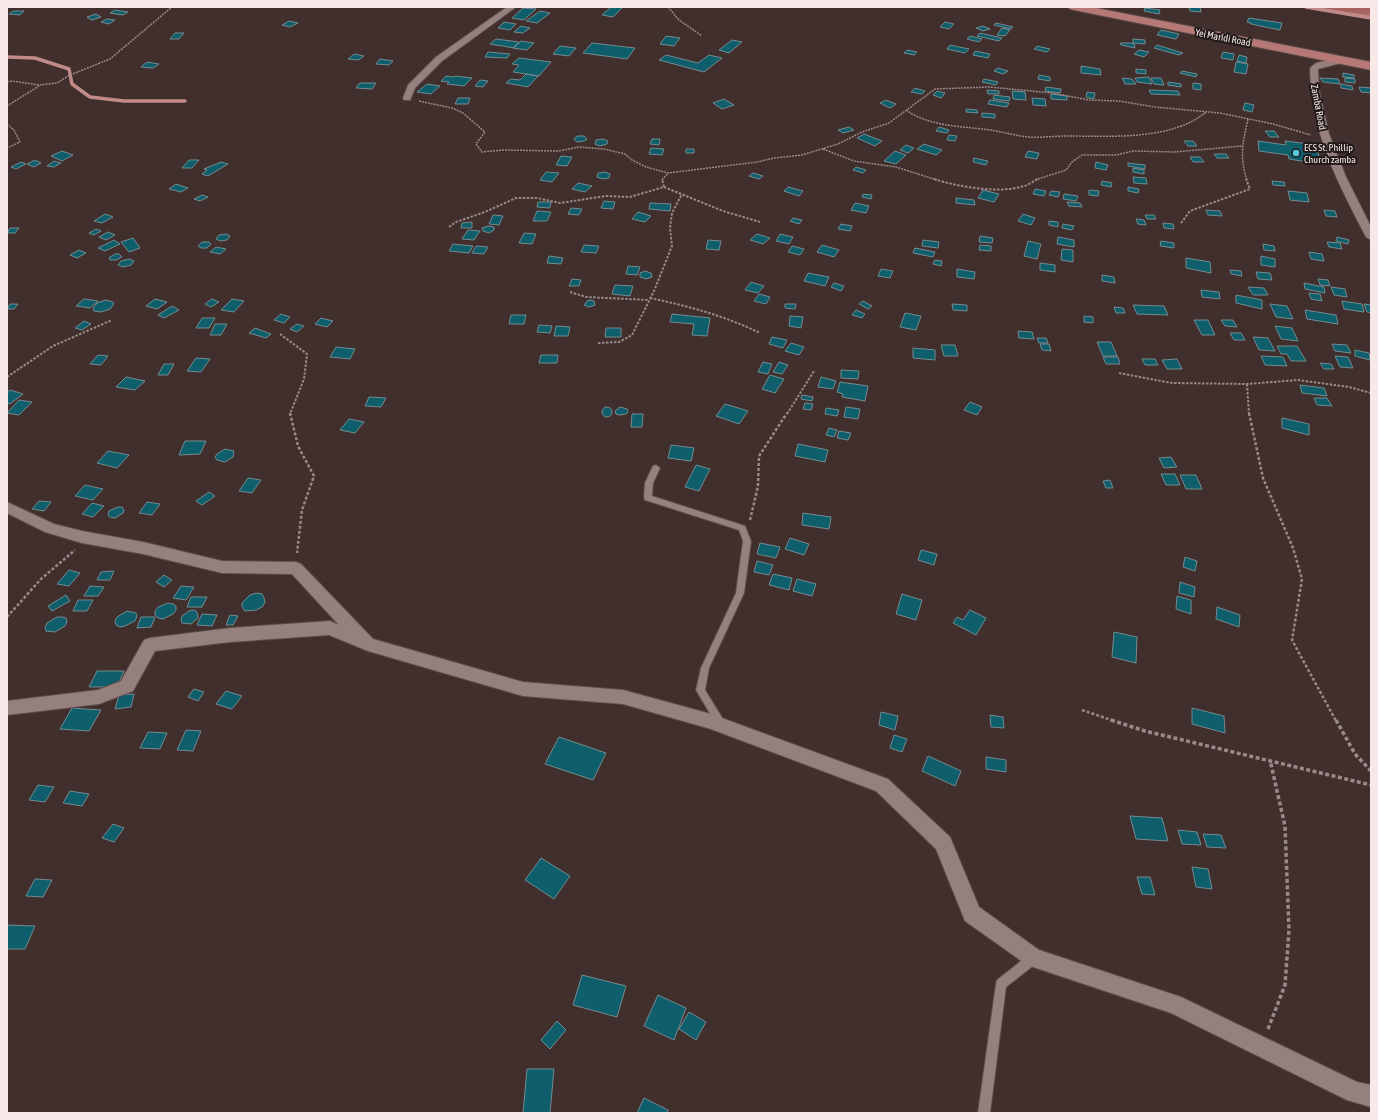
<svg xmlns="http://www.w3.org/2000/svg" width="1378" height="1120" font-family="'Asap Condensed',sans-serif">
<rect width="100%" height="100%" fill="#412f2d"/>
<path fill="#a96360" stroke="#c08b89" d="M1307 7H1371V16Z"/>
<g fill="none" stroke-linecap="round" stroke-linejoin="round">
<path stroke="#c08b89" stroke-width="3.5" d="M1306 7 1371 18
M7 57 35 58 69 69 72 84 90 97 124 101H185"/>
</g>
<path fill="#0e5e6b" stroke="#748b90" d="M611 7H623L613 17 602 15Z
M1189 7H1200L1201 12 1190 11Z
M523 8 536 9 524 20 512 18Z
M1145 8 1160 10 1159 14 1144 11Z
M115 10 128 12 123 15 110 13Z
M13 11H24L20 15 9 14Z
M540 11 550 13 537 23 526 21Z
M96 14 101 17 92 20 87 17Z
M1249 18 1282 23 1280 30 1251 24V23L1247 22Z
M107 19 115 20 109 24 101 22Z
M289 21 298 23 290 27 282 25Z
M504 22 516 24 510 30 498 28Z
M945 22 954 24 949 29 940 27Z
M996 23 1013 27 1011 29 994 25Z
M521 26 530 28 523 33 514 32Z
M983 26 990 29 983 31 976 28Z
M1002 28 1010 30 1005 36 997 35Z
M1161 30 1179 34 1176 39 1157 35Z
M175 33H184L179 39H170Z
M980 33 1002 38 999 41 977 36Z
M666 36 680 38 674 46 660 44Z
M970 36 982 39 979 42 967 39Z
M496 39 519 42 514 48 490 44Z
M1133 39 1145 40V44L1133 43Z
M732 40 742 42 729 53 719 50Z
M521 41 534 43 527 50 513 48Z
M592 43 635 48 627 59 583 53Z
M1120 43H1134L1135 48 1121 45Z
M950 45 969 49 965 53 947 49Z
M1157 45 1183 53 1179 55 1154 48Z
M560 46 576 48 569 56 553 54Z
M1037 46 1050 49 1047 52 1034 49Z
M907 50 917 52 914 55 904 53Z
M1139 50 1149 52 1144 57 1134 54Z
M975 51 990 54 988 58 973 55Z
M488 52 510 54 507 58 485 57Z
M1223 52 1234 54 1233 60 1221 58Z
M354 54 364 56 358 60 348 59Z
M666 55 698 63 709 55 722 58 704 72 659 60Z
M1239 55 1247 57 1246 63 1237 61Z
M519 58 551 62 539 76 513 72 519 65 512 64Z
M380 59 393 61 389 65 376 64Z
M147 62 159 64 153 68 141 67Z
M1236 62 1248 64 1246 74 1234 72Z
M1081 66 1100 69 1101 75 1081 73Z
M998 68 1008 71 1003 74 994 71Z
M1136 69 1146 70V74L1136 73Z
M1182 71 1197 74 1196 77 1180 73Z
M1343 73 1354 75V78L1343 77Z
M526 74 538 76 528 87 506 83 511 79 520 80Z
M1039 75 1050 77V81L1038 79Z
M446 76 453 77 455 76 472 78 464 86 447 84 449 82 441 81Z
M1149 77 1152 84 1137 82 1135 78Z
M1122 78 1132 79 1136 84H1125Z
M1151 78H1161L1164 85 1154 84Z
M1320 78 1338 79 1340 84 1323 82Z
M1345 78 1355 79V83L1345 82Z
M984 79 998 82 996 85 982 82Z
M480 80 488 81 483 87 475 86Z
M1168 82 1181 84V87L1168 85Z
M360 83H376L372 89 356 88Z
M1193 83 1201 84V90L1193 89Z
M427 84 440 86 431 94 417 92Z
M1341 84 1352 86 1353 90 1341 88Z
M1046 87 1061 89 1060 93 1045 91Z
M1359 87 1371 88V93L1361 92Z
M915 88 925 91 922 94 911 92Z
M987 90 999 91V94H988Z
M1149 90 1178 91 1180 95 1151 94Z
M937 91 945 93 941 98 933 95Z
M1012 91 1025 92 1026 100 1013 99Z
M1087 92 1095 93 1094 99 1086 97Z
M1051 94 1067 96V100L1051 99Z
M994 95 1010 97 1009 101 993 99Z
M458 98H470L468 104H455Z
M1032 98 1045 99 1046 106 1033 105Z
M724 99 734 105 722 109 713 103Z
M886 100 896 104 890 108 880 103Z
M990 100 1009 103 1007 107 988 104Z
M1245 103 1254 105 1252 112 1243 110Z
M966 109 977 110 978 113 966 112Z
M982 113 995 114V118L982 117Z
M849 127 854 130 843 133 838 130Z
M939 127 949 130 947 133 936 131Z
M1265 131H1274L1279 137H1270Z
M864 134 882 141 875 146 857 138Z
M949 135 957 136 955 141 947 140Z
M577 136H584L587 139 584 141 577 142 574 139Z
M603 139 608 141 607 144 600 146 595 144 596 140Z
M652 139H660L659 145 650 144Z
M1184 141H1193L1197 146H1188Z
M1258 141 1286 145 1285 141 1310 144 1311 148 1317 149 1320 159H1313L1314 163 1289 159 1288 155 1259 151Z
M924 144 942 150 936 155 917 149Z
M906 145 914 148 908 153 900 150Z
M651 148 664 149 662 155 649 154Z
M686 149H694V153H686Z
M62 151 73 155 62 161 51 156Z
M895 151 906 155 896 164 884 161Z
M1028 151 1039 153 1037 159 1025 157Z
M1214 154H1226L1229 158H1217Z
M561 156 572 157 567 166 556 165Z
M1190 157H1200L1204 162H1193Z
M974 158 988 161 986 165 973 162Z
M35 160 41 163 34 167 27 164Z
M189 160H199L192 168H182Z
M54 161 61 163 54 167 47 166Z
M21 162 26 164 16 169 11 167Z
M221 162 228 164 208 176 202 174 207 170 204 169Z
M1096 162 1108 165 1106 170 1095 168Z
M1128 163 1145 165V169L1128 166Z
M856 167 866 170 863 173 853 170Z
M1133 168 1144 170V174L1133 172Z
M546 172 559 173 552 182 540 180Z
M605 172 610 174 609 178 603 179 597 177 598 173Z
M753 173 763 176 759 179 749 176Z
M1133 177 1146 178 1147 184 1134 183Z
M1102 181 1112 183 1111 187 1101 185Z
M1272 181 1284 182 1285 186 1273 185Z
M578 183 592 186 585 192 572 189Z
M176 184 188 188 181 192 169 189Z
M788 187 803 191 799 196 784 191Z
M1128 187 1139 189 1138 193 1128 191Z
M1035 189 1046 191 1044 196 1033 194Z
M983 190 999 194 994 202 978 198Z
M1089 190 1099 191 1098 196 1089 195Z
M1051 191 1060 192 1058 197 1049 195Z
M1288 191 1307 193 1309 202 1290 200Z
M863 194 872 195 871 199 862 197Z
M1064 194 1078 196 1076 201 1063 199Z
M202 195 208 197 200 201 194 199Z
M956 198 974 200 975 205 956 203Z
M604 201 615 202 613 209 601 208Z
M538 202H551L550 208 537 207Z
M1067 202 1080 203 1082 207 1069 206Z
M650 203 671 204 670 211 649 209Z
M855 203 869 206 866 213 851 210Z
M571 208 582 209 579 215 568 214Z
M1206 210 1220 211 1222 216 1208 215Z
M1324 210 1335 211 1337 217 1326 216Z
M537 211 551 212 547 221H533Z
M638 212 651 216 645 222 632 219Z
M105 214 113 217 102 223 94 221Z
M1023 214 1035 218 1031 225 1018 221Z
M493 215 503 216 499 225 489 224Z
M1145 215H1154L1156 219H1147Z
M793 218 802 220 799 224 790 221Z
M1136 219 1144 220 1146 225 1138 224Z
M1049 221 1058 222V227L1049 225Z
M472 222V228H461L462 223Z
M1163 223 1173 224 1174 229 1164 228Z
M841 224 852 226 850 231 838 229Z
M1063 224 1074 226 1072 230 1062 228Z
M488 226 494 227V230L489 233 483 231 482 228Z
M10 228H19L15 233H7Z
M96 229 101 231 94 235 89 233Z
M468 230 480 231 474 240 462 239Z
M108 232 115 235 106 240 99 237Z
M524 233 536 234 532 244 519 243Z
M226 234 230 236 227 240 220 241 216 239 219 235Z
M757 234 770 238 763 244 750 240Z
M780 234 793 237 789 244 776 241Z
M980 236 993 238 992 243 979 242Z
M1058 237 1074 240V247L1057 244Z
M1337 237 1349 240 1348 244 1336 241Z
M133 238 140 248 129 252 121 242Z
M114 240 120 244 105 251 98 248Z
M708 240 721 241 719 250 706 249Z
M923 240 939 242 938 248 922 246Z
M1028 241 1041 244 1037 259 1024 256Z
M1161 241 1174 243V248L1160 246Z
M202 242H209L211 244 207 248H201L198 246Z
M1327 242 1340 243 1342 249 1329 247Z
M453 244 473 246 469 253 449 251Z
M1263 244 1274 246 1275 251 1264 250Z
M584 245 599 246 596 253 581 252Z
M822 245 839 250 834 257 817 252Z
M980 245 991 246V251L979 250Z
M476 246 488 247 484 254 472 253Z
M792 246 804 249 800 255 788 252Z
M216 247 226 249 220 254 210 252Z
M915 248 935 252 933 257 913 253Z
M1062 249 1073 250V262L1061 260Z
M79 250 86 253 77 258 70 255Z
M1309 252 1322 254 1324 261 1311 259Z
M115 254H119L122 257 116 260H110L109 258Z
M549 256 563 258 561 264 547 263Z
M1261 256 1275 259V267L1261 265Z
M1186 258 1210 262 1211 273 1186 268Z
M129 259 134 261 131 265 123 267 118 265 121 261Z
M935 260 942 261 941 266 933 264Z
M1040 263 1055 265V272L1040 270Z
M628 266 640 267 637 275 626 274Z
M881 269 893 271 890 278 878 276Z
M957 269 975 272 974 279 957 277Z
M1230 270 1241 271 1242 276 1231 274Z
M645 271 651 273 652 277 646 279 640 277V273Z
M1256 272 1270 273 1272 280 1258 279Z
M808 273 829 277 825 286 804 281Z
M1102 275 1114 277 1115 283 1102 281Z
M572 279 581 280 579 286H569Z
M1318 279 1328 280 1330 286 1320 285Z
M751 282 764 286 758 293 745 290Z
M834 283 844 286 841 291 831 287Z
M1304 283 1324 287 1325 293 1305 289Z
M615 285 633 286 630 296 612 294Z
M1248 287 1264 288 1268 295H1253Z
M1331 287 1345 289 1347 297 1334 295Z
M1201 290 1219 292 1220 299 1202 297Z
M1309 293 1320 294 1322 301 1311 299Z
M759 294 770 297 766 304 754 301Z
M1236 295 1262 300V309L1236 303Z
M84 299 98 301 90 308 76 306Z
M155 299 167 302 157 309 146 306Z
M212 299 219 302 211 307 205 304Z
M232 299 244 301 234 312 221 310Z
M106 300 113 302 114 304 110 309 101 312 94 311 93 308 97 303Z
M590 300 594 301 595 305 589 307 584 305 587 301Z
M863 301 872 306 868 309 859 304Z
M1342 301 1362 304 1364 312 1344 309Z
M10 304H18L14 309H7Z
M785 304H796L795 309 785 308Z
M952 304 967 305V311L953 310Z
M1270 304 1287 306 1293 319 1276 317Z
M1364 304 1371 305V313L1367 312Z
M1133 305 1164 306 1168 315 1137 314Z
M172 306 179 310 164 318 158 315Z
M1114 307 1123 308 1125 313H1116Z
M856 310 865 314 862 318 852 315Z
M1305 310 1336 315 1338 324 1307 319Z
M905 313 921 316 916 330 900 327Z
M281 314 290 317 284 323 274 320Z
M672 314 710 318 707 336 692 335 694 324 670 322Z
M511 315H526L524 324H509Z
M790 316 803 317 801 328 789 326Z
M1084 316 1093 317V323L1084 322Z
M202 318H215L209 328H196Z
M321 318 333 321 327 327 315 324Z
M1194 320H1208L1215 335H1202Z
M1221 320H1233L1237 327 1225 326Z
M84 321 91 324 82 330 75 328Z
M215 324H227L221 335H210Z
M297 324 304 326 297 332 290 329Z
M539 325 552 326 550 333 537 332Z
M556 326 570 327 568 336H554Z
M1275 326 1292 328 1298 341 1281 339Z
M255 328 271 334 266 338 249 333Z
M606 328H621V337H605Z
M1018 331 1032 332 1034 339 1019 338Z
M1230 333H1241L1245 340H1234Z
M772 337 787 340 783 348 769 344Z
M1253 337 1268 338 1275 351 1259 350Z
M1037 338H1046L1048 343H1039Z
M1097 342H1111L1117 356H1103Z
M791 343 804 347 799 355 785 351Z
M1040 344H1049L1051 351 1042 350Z
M1332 344 1347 345 1351 353 1335 351Z
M941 345H955L958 356H944Z
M1277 346H1297L1306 361H1291L1287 354H1281Z
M336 347 355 349 350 359 330 357Z
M913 348 935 350V360L913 358Z
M1355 350 1369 353 1370 360 1355 356Z
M98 355 108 356 101 365 90 364Z
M541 355H558L557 363H539Z
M1261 356 1283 357 1287 366 1265 365Z
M1335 356 1348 357 1353 368 1340 367Z
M1103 357H1118L1120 364H1106Z
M196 358 210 359 201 372 187 371Z
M1142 359H1155L1158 365H1145Z
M1177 359 1182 369H1167L1162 360Z
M763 362 772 364 768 374 758 372Z
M779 362 788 365 782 374 773 372Z
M1320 363 1331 364 1334 369H1324Z
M164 364H174L168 375H158Z
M841 370 859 371 858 379 841 378Z
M770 375 784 379 775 393 762 389Z
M126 377 145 381 135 390 116 387Z
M821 377 836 381 833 389 818 387Z
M840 382 868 386 865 401 842 397 843 394 837 392Z
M1300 385 1324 388 1327 396 1302 393Z
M10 390 23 394 10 404 7 403V392Z
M802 395 813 397 812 401 801 399Z
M369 397 386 398 381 407 365 406Z
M1314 398H1327L1332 406 1317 405Z
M19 400 32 402 19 415 7 413Z
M970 402 982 407 977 415 964 410Z
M805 403 813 404 811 410 803 409Z
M725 404 748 411 739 424 716 416Z
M620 407 627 409 628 412 626 414 619 415 616 414 615 411Z
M846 407 860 409 858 419 844 417Z
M602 412a5 5 0 1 1 10 0a5 5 0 1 1-10 0Z
M826 408 839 410 837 416 825 414Z
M632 414H643L642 427H631Z
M1282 418 1309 424V435L1282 428Z
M349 419 364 422 355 433 340 430Z
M829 428 837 430 834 437 826 435Z
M839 431 851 433 848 440 837 438Z
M185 441H206L200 454 179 455Z
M798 444 828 450 825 462 795 456Z
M671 445 694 448 691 461 668 458Z
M225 449 234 451 233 457 225 462 217 460 215 457 217 454Z
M108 451 129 455 117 468 97 463Z
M1171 457 1177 467 1164 468 1159 458Z
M696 465 710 469 699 491 685 487Z
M1161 474H1175L1180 485H1166Z
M1180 475H1196L1202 489H1186Z
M248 478 261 480 252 493 239 491Z
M1110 480 1113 488H1106L1103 481Z
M85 485 103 489 93 500 75 496Z
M209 492 215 496 202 505 196 501Z
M39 501 51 502 44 511 32 509Z
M147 502 160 504 152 515 139 513Z
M92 503 104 506 93 517 82 514Z
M118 507H122L124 510 123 513 115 518 110 517 108 515 109 511Z
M803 513 831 517 829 529 802 525Z
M790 538 809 544 804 555 785 549Z
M760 543 780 547 776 558 757 554Z
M921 550 937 554 934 565 918 560Z
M1185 557 1197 561 1195 571 1183 567Z
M757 561 773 565 769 575 754 572Z
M69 570 80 573 69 586 57 584Z
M114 571 110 580H97L101 572Z
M773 574 792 578 789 590 769 585Z
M164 575 172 580 164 587 156 582Z
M797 579 816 584 812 596 793 591Z
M1180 582 1195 587 1194 597 1179 593Z
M90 586 104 587 98 596H84Z
M181 586 194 587 186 600 173 598Z
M256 593 262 594 264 598 265 602 262 607 256 610 245 611 242 607V603L250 595Z
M902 594 922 600 916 620 896 614Z
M66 595 70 601 52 611 48 606Z
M1177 596 1191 600V614L1176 609Z
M191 597H207L202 607H187Z
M78 600H93L87 611H73Z
M168 603 173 604 176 606V610L173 614 163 619 158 618 155 615V611L158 607Z
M1217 607 1240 615 1239 627 1216 619Z
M194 610 197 612 198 618 191 624 182 623 181 620 182 616 189 611Z
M970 610 986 618 976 635 953 623 957 617 963 620Z
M127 611 136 613 137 616 135 621 125 626 120 627 116 625 115 621 117 617Z
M202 614 217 615 212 626 197 625Z
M230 615 238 616 233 625H226Z
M57 617H62L66 618 67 622 65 626 55 632 46 631 45 628 47 623Z
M141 617H155L151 627 137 628Z
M1114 632 1137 637 1136 663 1112 657Z
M97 671H124L117 687H89Z
M194 689 204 692 198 701 188 697Z
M226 691 242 696 232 709 216 704Z
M134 694 131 707 115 709 119 695Z
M72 708 101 710 89 731 60 729Z
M1192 708 1224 716 1225 733 1192 724Z
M881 712 898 716 895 730 879 725Z
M990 715 1003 717 1004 728 991 727Z
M186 730 201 731 193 751 177 750Z
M148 732 167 733 160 749 140 748Z
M894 735 907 739 902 752 890 748Z
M559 737 606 753 593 780 545 764Z
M928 756 961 771 955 786 922 771Z
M986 757 1006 760V772L986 769Z
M38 785 54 787 45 802 29 800Z
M70 791 89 794 82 806 63 803Z
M1130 816 1162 818 1168 841 1136 839Z
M113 824 124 828 114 842 102 838Z
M1178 830 1197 832 1201 845 1182 844Z
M1203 834 1221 835 1226 848 1207 847Z
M541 858 570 876 554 899 525 880Z
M1192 867 1208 869 1212 889 1196 887Z
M1137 877H1150L1155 895 1142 894Z
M35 879 52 880 43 897 26 896Z
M7 925 35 926 25 949H7Z
M582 975 626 986 617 1017 573 1005Z
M658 995 686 1008 674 1040 644 1026Z
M689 1012 706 1022 696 1040 679 1029Z
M557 1021 566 1030 550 1049 541 1040Z
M527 1069H554L550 1113H523Z
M644 1098 668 1110 667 1113H637Z"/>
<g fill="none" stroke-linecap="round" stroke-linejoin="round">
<defs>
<path id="lane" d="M656 465 660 468 653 483 652 496 745 526 751 541 744 593 709 668 705 690 726 724 724 727 721 728 718 727 696 690 701 668 736 593 743 541 739 530 645 500 644 498 645 483 653 466Z
M1034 953 1038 954 1039 958 1038 962 1006 987 990 1113H978L996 984 997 980 1030 954Z"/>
<path id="street" d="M507 7H516L442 61 415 88 410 100H404L403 98 408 85 436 57Z
M1342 57 1345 58 1346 60 1345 62 1318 69 1319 90 1329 134 1346 177 1371 227V240L1366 237C1337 181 1311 133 1310 68L1316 63Z
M7 502 54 524 82 531 143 542 222 561 296 562 301 564 373 639 523 682 623 690 711 714 888 779 950 837 979 907 1039 950 1181 997 1357 1082 1371 1085V1107L1347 1100 1171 1013 1027 965 965 921 936 849 876 791 711 729 623 704 523 696 368 651 329 635 230 642 155 651 133 691 99 704 7 715V701L98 690 121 681 144 640 150 638 230 628 330 621 339 625 292 574 222 573 143 554 82 543 45 532 7 513Z"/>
<path id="primary" d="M1068 7H1091L1371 62V70L1074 10 1070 9Z"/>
</defs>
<use href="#lane" stroke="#5d4d4c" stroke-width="2"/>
<use href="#street" stroke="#5d4d4c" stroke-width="2"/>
<use href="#primary" stroke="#5d4d4c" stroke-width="2"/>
<path stroke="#998988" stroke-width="1.5" stroke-dasharray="2 1" stroke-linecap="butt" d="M668 7 679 20 702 36
M7 82 12 81 39 85 57 83 70 75 110 59 172 7
M419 101 452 108 463 113 485 132 476 144 482 152 504 150 558 151 580 147 604 149 625 154 632 160 646 167 668 173 757 162 774 158 802 155 838 144 862 132 889 123 935 89 989 87 1052 93 1089 100 1119 101 1155 107 1220 113 1273 124 1311 135
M7 106 39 86
M906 110C930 127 962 126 990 130 1004 132 1016 136 1029 137 1041 138 1053 136 1066 136 1108 136 1172 141 1206 112
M7 124 14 130 20 142 7 148
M823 149 854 161 896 167 937 180
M662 180 668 173
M1035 180 1066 170 1072 162 1082 155H1116L1133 151 1175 152 1242 146
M1247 180C1239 157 1243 142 1248 119"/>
<path stroke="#998988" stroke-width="2" stroke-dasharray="2.5 1.5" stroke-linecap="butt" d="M934 179C959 187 999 194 1024 186 1029 185 1033 181 1038 179
M664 187 723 211 760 222
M7 189V201
M1181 223 1190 211 1250 189 1246 179
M449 227 456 222 485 212 516 198H537L560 203 606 196 630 197 664 187 662 179
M570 292 586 297 649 300
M650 298C688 306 725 316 760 333
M280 334 307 354 304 379 290 414
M598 343 619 342 632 335 654 291 672 246 670 228 672 213 682 194
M1119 373 1172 383 1247 384 1298 380 1349 387 1371 393
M7 377 53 346 112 320
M1247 384 1249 414
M787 414 814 371"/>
<path stroke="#998988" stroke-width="2.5" stroke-dasharray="3 2" stroke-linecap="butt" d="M290 413 298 446 314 476 302 510 297 553
M1249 413 1263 478 1293 548 1302 579 1292 640 1336 721
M750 520 758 486 759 456 787 413
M7 617 41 579 75 550
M1082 710 1114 721"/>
<path stroke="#998988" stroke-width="3.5" stroke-dasharray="4 2.5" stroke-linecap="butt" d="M1111 720 1145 731 1371 785
M1336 720 1355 754 1371 771
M1268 1029 1285 985 1289 930 1285 826 1270 760"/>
<use href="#lane" fill="#96807e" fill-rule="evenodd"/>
<use href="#street" fill="#96807e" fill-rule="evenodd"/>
<use href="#primary" fill="#b77976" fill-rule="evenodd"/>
</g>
<circle fill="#56c9e0" stroke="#211918" stroke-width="1.5" cx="1296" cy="153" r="4"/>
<g text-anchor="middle" stroke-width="4" stroke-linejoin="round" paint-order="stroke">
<g font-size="10" fill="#f6e9e8" stroke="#211918">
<text transform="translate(1223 37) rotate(11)" y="4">Yei Maridi Road</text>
<text transform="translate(1319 107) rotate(79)" y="4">Zamba Road</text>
</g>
<g font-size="10" fill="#f6e9e8" stroke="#211918" text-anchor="start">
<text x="1304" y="151">ECS St. Phillip<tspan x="1304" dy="12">Church zamba</tspan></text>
</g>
</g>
<rect width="1378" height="1120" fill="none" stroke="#f6e9e8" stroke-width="16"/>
</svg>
